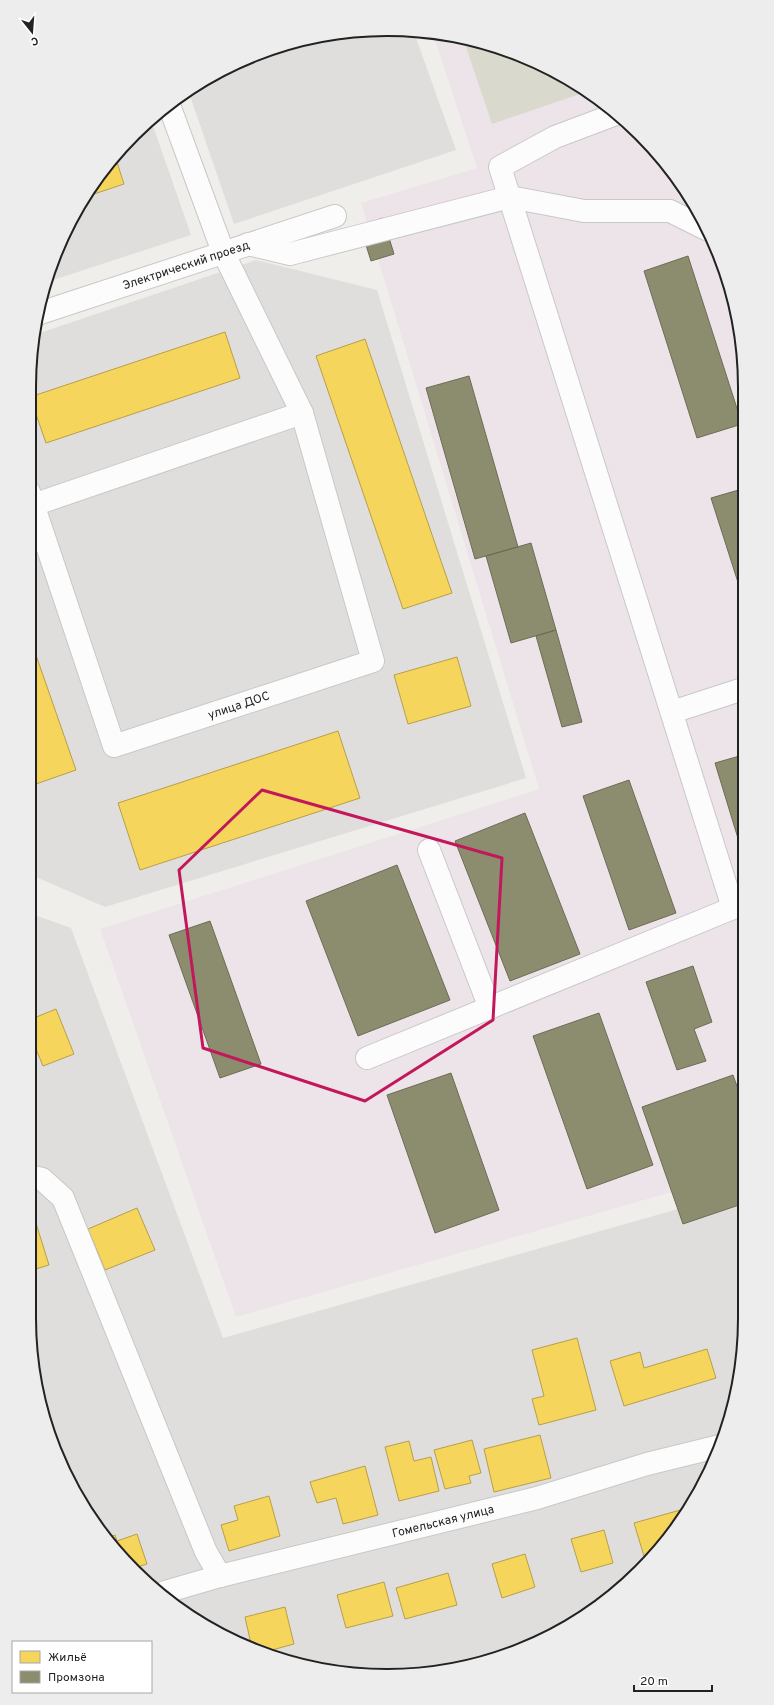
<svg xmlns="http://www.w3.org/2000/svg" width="774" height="1705" font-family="Overpass,sans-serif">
<rect width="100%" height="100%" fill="#f0eeeb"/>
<path fill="#dfdedc" d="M387 29 414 32 456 150 234 224 188 90 250 56 317 36Z
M151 120 191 235 47 282 56 250 89 188 134 134Z
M256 260 377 290 526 778 105 907 29 874V387L34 335Z
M29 913 71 928 223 1338 745 1190V1318L738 1388 718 1455 656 1554 566 1628 502 1657 434 1673 317 1669 208 1628 118 1554 77 1497 48 1433 29 1318Z"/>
<path fill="#ede4e9" d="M433 34 457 36 524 56 605 103 671 169 718 250 742 340 745 1171 236 1317 100 929 539 789 361 203 477 168Z"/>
<path fill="#d9d9cd" d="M463 38 524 56 586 92 492 124Z"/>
<path fill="#f6d55c" stroke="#b69f4b" d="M115 156 124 184 85 197 89 188Z
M225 332 240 378 46 443 30 397Z
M365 339 452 593 403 609 316 356Z
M29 635 76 770 33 785 29 772Z
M457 657 471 706 408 724 394 675Z
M338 731 360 798 140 870 118 803Z
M56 1009 74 1054 43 1066 29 1032V1020Z
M137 1208 155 1250 105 1270 88 1229Z
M35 1220 49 1265 29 1271V1222Z
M577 1338 596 1410 539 1425 532 1399 544 1396 532 1350Z
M707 1349 716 1378 624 1406 610 1361 640 1352 644 1368Z
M540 1435 551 1478 494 1492 484 1449Z
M472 1440 481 1473 469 1476 471 1483 445 1489 434 1450Z
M409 1441 414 1461 431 1457 439 1491 399 1501 385 1447Z
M365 1466 378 1515 343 1524 336 1498 317 1503 310 1482Z
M269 1496 280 1536 229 1551 221 1525 238 1520 234 1506Z
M684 1509 657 1553 644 1556 634 1523Z
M604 1530 613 1563 581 1572 571 1539Z
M137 1534 147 1564 134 1568 118 1554 106 1538 115 1535 117 1541Z
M525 1554 535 1587 502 1598 492 1564Z
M448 1573 457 1605 405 1619 396 1588Z
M384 1582 393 1616 346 1628 337 1595Z
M285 1607 294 1644 268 1651 251 1644 245 1617Z"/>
<path fill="#8c8c6e" stroke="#6c6c57" d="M383 218 394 254 371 261 360 226Z
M688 256 742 424 697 438 644 271Z
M469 376 518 547 475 559 426 388Z
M742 489 743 598 711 498Z
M531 543 556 630 511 643 486 556Z
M556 630 582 722 562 727 536 636Z
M743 755 744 858 715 763Z
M629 780 676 913 629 930 583 796Z
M525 813 580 954 510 981 455 841Z
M397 865 450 1000 358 1036 306 901Z
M210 921 261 1064 220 1078 169 935Z
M693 966 712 1022 694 1029 706 1061 677 1070 646 982Z
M599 1013 653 1165 587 1189 533 1036Z
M451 1073 499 1210 435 1233 387 1095Z
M733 1075 744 1106 745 1203 683 1224 642 1107Z"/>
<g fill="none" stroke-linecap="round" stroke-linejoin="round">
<defs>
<g id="minor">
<path d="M248 244 290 254 510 197 584 211H670L706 229"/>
<path id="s1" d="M37 314 335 216"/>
<path id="s2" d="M29 492 114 746 373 661 302 413"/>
<path d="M33 505 302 413 223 252 169 105"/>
<path d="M672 712 743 689"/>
<path d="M429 850 490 1008"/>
<path d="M367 1058 733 908 500 167 555 137 616 114"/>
<path d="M29 1176 42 1179 63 1198 206 1552 220 1576"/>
<path id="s3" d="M165 1592 220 1576 537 1498 647 1464 720 1446"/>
</g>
</defs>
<use href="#minor" stroke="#c9c8c7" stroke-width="24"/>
<use href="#minor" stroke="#fdfcfc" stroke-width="22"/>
</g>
<path fill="none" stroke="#c2185b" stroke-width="3" stroke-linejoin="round" d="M262 790 502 858 493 1020 365 1101 203 1048 179 870Z"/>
<g text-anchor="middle" stroke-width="4" stroke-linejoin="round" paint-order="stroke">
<g font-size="12" fill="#222" stroke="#fff">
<text dy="4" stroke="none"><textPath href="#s1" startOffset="157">Электрический проезд</textPath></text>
<text dy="4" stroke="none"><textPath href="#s2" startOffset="399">улица ДОС</textPath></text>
<text dy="4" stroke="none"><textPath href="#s3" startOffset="287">Гомельская улица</textPath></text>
</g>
</g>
<path d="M0 0H774V1705H0ZM387 36H387A351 351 0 0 1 738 387V1318A351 351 0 0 1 387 1669H387A351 351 0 0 1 36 1318V387A351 351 0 0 1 387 36Z" fill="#ededed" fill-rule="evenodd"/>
<path fill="none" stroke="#222" stroke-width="2" d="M387 36H387A351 351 0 0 1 738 387V1318A351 351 0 0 1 387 1669H387A351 351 0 0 1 36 1318V387A351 351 0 0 1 387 36Z"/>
<rect x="12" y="1641" width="140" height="52" fill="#ffffff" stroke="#a7a7a7"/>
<rect x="20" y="1651" width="20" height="12" fill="#f6d55c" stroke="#a7a7a7"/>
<text x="48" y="1661" font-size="12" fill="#222222">Жильё</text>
<rect x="20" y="1671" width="20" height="12" fill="#8c8c6e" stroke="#a7a7a7"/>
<text x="48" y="1681" font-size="12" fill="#222222">Промзона</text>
<g transform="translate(32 32) rotate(163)" stroke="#ffffff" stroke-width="3" paint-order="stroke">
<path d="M0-3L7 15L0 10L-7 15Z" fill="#222222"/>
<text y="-6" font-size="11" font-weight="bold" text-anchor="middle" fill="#222222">С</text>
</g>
<path d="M634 1685v6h78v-6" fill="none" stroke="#222222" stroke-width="2"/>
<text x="640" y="1685" font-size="12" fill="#222222" stroke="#ffffff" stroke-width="3" paint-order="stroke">20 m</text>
</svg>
